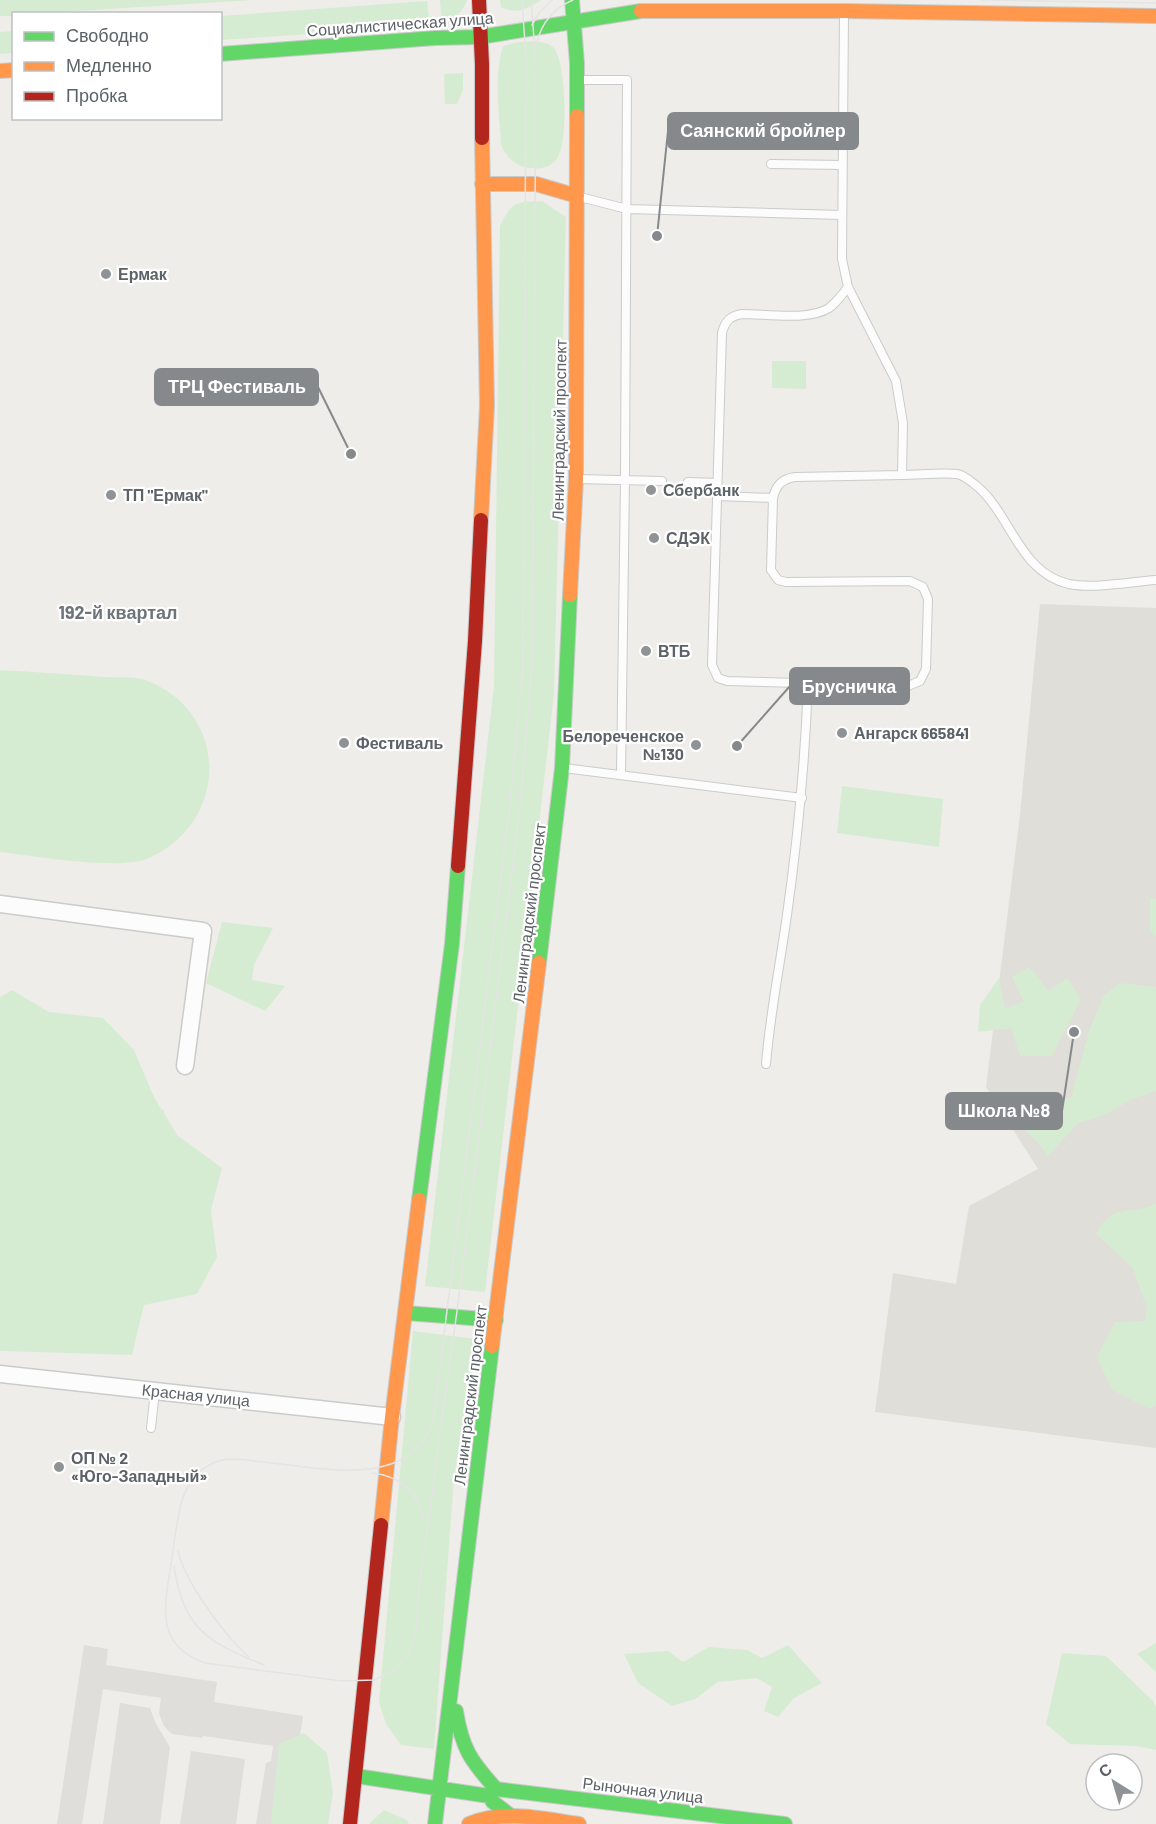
<svg xmlns="http://www.w3.org/2000/svg" width="1156" height="1824" font-family="Barlow,sans-serif">
<rect width="100%" height="100%" fill="#eeede9"/>
<path fill="#dfdeda" d="M84 1645 108 1649 106 1665 217 1682 214 1702 303 1716 287 1824H256L266 1763 271 1761 273 1746 203 1736 202 1738 172 1734 164 1726 159 1714 161 1698 103 1689 82 1824H57Z
M120 1703 150 1708 155 1722 170 1747 160 1824H103Z
M191 1751 245 1759 236 1824H180Z"/>
<path fill="#e0ded8" d="M1040 604 1156 608V1448L875 1412 893 1273 956 1284 969 1206 1038 1169 986 1087 1020 815Z"/>
<path fill="#d6ecd2" d="M0 0H253L45 13 14 14 13 16H0Z
M440 0H467C463 13 454 19 442 26Z
M500 0H541C528 9 516 15 501 7Z
M427 1 430 26 221 40V16Z
M13 31V53L0 54V32Z
M518 42C530 42 545 39 554 48 566 62 569 146 556 160 550 167 540 170 531 168 518 167 507 159 502 147 500 142 501 135 500 129 498 101 495 73 503 46Z
M463 73V90L457 104H445L444 74Z
M542 201 566 217 554 694 485 1292 425 1286 494 686 500 226C512 201 516 202 542 201Z
M772 361H806V389L772 388Z
M0 670C35 672 70 674 104 677 117 678 133 676 145 680 230 711 230 822 149 858 120 871 35 856 0 852Z
M842 786 943 799 939 847 837 833Z
M1150 898 1156 899V936L1150 931Z
M222 922 273 928 254 965 252 980 285 986 265 1011 206 983Z
M1029 967 1049 991 1067 978 1081 999 1052 1056H1020L1011 1028 978 1032 980 1005 999 978 1005 1008 1024 1002 1012 977Z
M1119 983 1156 987V1091L1134 1098 1102 1116 1078 1123 1048 1156 1038 1143 1018 1124 1048 1099 1071 1098 1089 1031 1104 996Z
M12 990 49 1012 103 1018 134 1050 154 1097 161 1109 164 1110V1113L177 1135 222 1168 211 1210 217 1257 197 1294 144 1305 132 1355 0 1351V997Z
M1156 1203V1404L1150 1409 1112 1390 1097 1357 1115 1322 1145 1321 1147 1308 1133 1268 1096 1234C1107 1213 1115 1212 1138 1209 1145 1208 1150 1207 1156 1203Z
M413 1331 476 1339 454 1478 434 1749 401 1745 386 1724 379 1702Z
M1156 1643V1672L1137 1654Z
M788 1645 822 1683 794 1698 778 1717 764 1711 772 1687 757 1678 718 1682 695 1699 672 1706 638 1683 624 1654 668 1651 683 1662 709 1647 747 1650 762 1658Z
M1062 1653 1106 1656 1153 1701 1156 1707V1750L1136 1746 1070 1744 1046 1724Z
M304 1733 327 1753 333 1793 328 1824H271L279 1744Z
M384 1810 407 1820 409 1824H369Z"/>
<g fill="none" stroke-linecap="round" stroke-linejoin="round">
<defs>
<path id="lane" d="M844 14 842 259 848 287 896 381 903 423 902 475C919 475 940 472 957 474 963 475 968 479 973 483 1011 511 1017 572 1069 584 1094 589 1130 582 1156 580
M579 80H627L625 480 621 775
M771 164 842 165
M580 197 627 209 842 215
M848 287C842 295 837 302 829 308 809 321 766 314 742 314 730 316 725 321 722 333L712 665 718 678 727 681 908 686 920 681 926 669 928 599 923 587 910 581 786 582 778 580 771 570 773 498C776 485 782 479 795 477L902 475
M577 479 662 481
M688 482 717 483
M717 496 773 498
M564 768 802 798
M766 1064C770 1014 780 965 787 915 798 837 805 762 808 683
M151 1428 155 1391"/>
<path id="street" d="M0 904 203 931 185 1066
M0 1374 392 1417"/>
<path id="fast" d="M572 0 577 63V116
M220 54 435 38 480 37 641 11
M539 963 562 768 570 595
M419 1200 452 944 458 866
M406 1313 496 1320
M456 1711C462 1749 471 1761 496 1789
M356 1776 489 1796 493 1802 511 1816
M496 1789 785 1824
M435 1824 492 1346"/>
<path id="slow" d="M641 11H844L1156 16
M0 71 14 70
M482 184H536L577 196
M481 520 487 406 482 138
M570 595 576 479 577 116
M492 1346 539 963
M381 1525 392 1417 419 1200
M469 1824C505 1809 542 1819 579 1824"/>
<path id="jam" d="M479 0 482 64V138
M458 866 475 641 481 520
M350 1824 381 1525"/>
</defs>
<use href="#lane" stroke="#cbcbcb" stroke-width="10"/>
<use href="#street" stroke="#cbcbcb" stroke-width="19"/>
<use href="#fast" stroke="#c9caca" stroke-width="16"/>
<use href="#slow" stroke="#c9caca" stroke-width="16"/>
<use href="#jam" stroke="#c9caca" stroke-width="16"/>
<use href="#lane" stroke="#fcfcfc" stroke-width="8"/>
<use href="#street" stroke="#fcfcfc" stroke-width="16"/>
<use href="#fast" stroke="#63d668" stroke-width="14"/>
<use href="#slow" stroke="#ff974d" stroke-width="14"/>
<use href="#jam" stroke="#b3261e" stroke-width="14"/>
<path stroke="#e3e4e3" stroke-width="1.5" d="M522 0 526 58 523 668 510 804 433 1423C408 1491 317 1467 263 1462 250 1461 235 1457 222 1460 199 1466 187 1482 181 1504 176 1524 174 1544 171 1565 164 1606 155 1646 205 1663L342 1681 374 1680 394 1670 409 1653 416 1629 419 1588 457 1311 520 807 532 666 536 64 531 0
M982 0 1156 3
M532 25 539 13 552 0
M537 42C542 22 554 8 573 0
M372 1473C402 1476 420 1494 424 1524
M178 1551C185 1582 225 1636 249 1657
M174 1566C183 1629 209 1643 264 1665"/>
</g>
<g fill="#909395" stroke="#fff" stroke-width="2">
<circle cx="106" cy="274" r="6"/>
<circle cx="651" cy="490" r="6"/>
<circle cx="111" cy="495" r="6"/>
<circle cx="654" cy="538" r="6"/>
<circle cx="646" cy="651" r="6"/>
<circle cx="842" cy="733" r="6"/>
<circle cx="344" cy="743" r="6"/>
<circle cx="696" cy="745" r="6"/>
<circle cx="59" cy="1467" r="6"/>
</g>
<g text-anchor="middle" stroke-width="4.5" stroke-linejoin="round" paint-order="stroke">
<g font-size="16" fill="#5d6268" stroke="#fff">
<text transform="translate(400 24) rotate(-4)" y="6">Социалистическая улица</text>
<text transform="translate(559 430) rotate(-89)" y="6">Ленинградский проспект</text>
<text transform="translate(529 913) rotate(-83)" y="6">Ленинградский проспект</text>
<text transform="translate(196 1395) rotate(6)" y="6">Красная улица</text>
<text transform="translate(470 1395) rotate(-83)" y="6">Ленинградский проспект</text>
<text transform="translate(643 1790) rotate(7)" y="6">Рыночная улица</text>
</g>
<g font-size="16" font-weight="bold" fill="#5d6268" stroke="#fff" text-anchor="start">
<text x="118" y="280">Ермак</text>
<text x="663" y="496">Сбербанк</text>
<text x="123" y="501">ТП "Ермак"</text>
<text x="666" y="544">СДЭК</text>
<text x="658" y="657">ВТБ</text>
<text x="854" y="739">Ангарск 665841</text>
<text x="684" y="742" text-anchor="end">Белореченское<tspan x="684" dy="18">№130</tspan></text>
<text x="356" y="749">Фестиваль</text>
<text x="71" y="1464">ОП № 2<tspan x="71" dy="18">«Юго-Западный»</tspan></text>
</g>
<g font-size="18" font-weight="bold" fill="#6e747a" stroke="#fff">
<text x="118" y="619">192-й квартал</text>
</g>
</g>
<path fill="none" stroke="#86898c" stroke-width="2" d="M657 236L668 131M351 454L318 387M737 746L790 686M1074 1032L1062 1111"/>
<g fill="#86898c" stroke="#fff" stroke-width="2">
<circle cx="657" cy="236" r="6"/>
<circle cx="351" cy="454" r="6"/>
<circle cx="737" cy="746" r="6"/>
<circle cx="1074" cy="1032" r="6"/>
</g>
<g fill="#86898c" stroke="#86898c" stroke-width="2">
<rect x="668" y="113" width="190" height="36" rx="6"/>
<rect x="155" y="369" width="163" height="36" rx="6"/>
<rect x="790" y="668" width="119" height="36" rx="6"/>
<rect x="946" y="1093" width="116" height="36" rx="6"/>
</g>
<g font-size="18" text-anchor="middle" font-weight="bold" fill="#fff">
<text x="763" y="137">Саянский бройлер</text>
<text x="237" y="393">ТРЦ Фестиваль</text>
<text x="849" y="693">Брусничка</text>
<text x="1004" y="1117">Школа №8</text>
</g>
<rect x="12" y="12" width="210" height="108" fill="#ffffff" stroke="#bec0c3" stroke-width="1.5"/>
<rect x="24" y="32" width="30" height="9" fill="#63d668" stroke="#bec0c3" stroke-width="1.5"/>
<text x="66" y="42" font-size="18" fill="#5d6268">Свободно</text>
<rect x="24" y="62" width="30" height="9" fill="#ff974d" stroke="#bec0c3" stroke-width="1.5"/>
<text x="66" y="72" font-size="18" fill="#5d6268">Медленно</text>
<rect x="24" y="92" width="30" height="9" fill="#b3261e" stroke="#bec0c3" stroke-width="1.5"/>
<text x="66" y="102" font-size="18" fill="#5d6268">Пробка</text>
<g transform="translate(1114 1782) rotate(323)"><circle r="28" fill="#ffffff" stroke="#bec0c3" stroke-width="1.5"/>
<path d="M0-4.5L10 22L0 15L-10 22Z" fill="#909395"/>
<text y="-9" font-size="16" font-weight="bold" text-anchor="middle" fill="#5d6268">С</text>
</g>
</svg>
